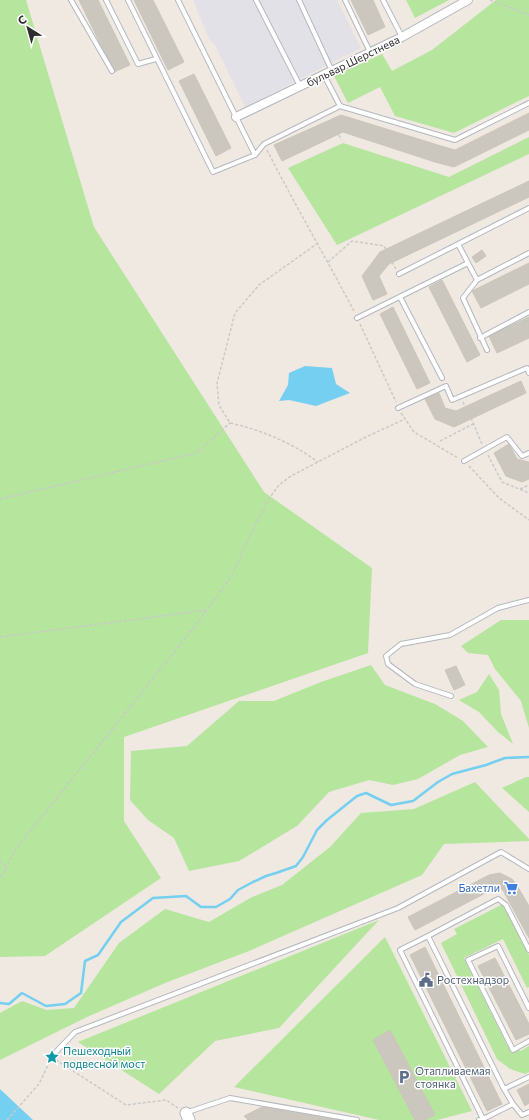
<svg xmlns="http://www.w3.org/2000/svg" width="529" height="1120" font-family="Commissioner,sans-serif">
<rect width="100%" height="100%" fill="#efe9e1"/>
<path fill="#e3e1e8" d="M193 0H337L361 48 245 107 215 45 209 39Z"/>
<path fill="#b6e59e" d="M0 0H26L94 227 264 492 372 568 368 653 124 737V821L161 878 45 956 0 957Z
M406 0H449L415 18Z
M496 0H529V96L454 133 395 116 380 87 348 103 334 76 382 54 392 71 432 50Z
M529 137V154L337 245 288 168 343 143 449 177Z
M501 620H529V728L521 701 495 669 488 655 468 653 461 646Z
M371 665 385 685 435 704 463 721 488 747 460 755 418 779 393 785 369 780 329 792 297 826 239 861 189 871 174 838 148 820 130 800 131 751 187 746 239 701H274L321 682Z
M489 674 499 690 501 714 513 744 498 732 479 712 459 700 477 692Z
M526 777H529V812L502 788Z
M475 782 529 839V841L444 844 422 875 249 951 165 983 87 1017 0 1060V1013L22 1001 47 1010 74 1008 119 943 165 909 209 922 252 897 282 885 330 847 361 813 414 809Z
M503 904 529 955V987L527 988 503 939 464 958 507 1045 521 1051 529 1046V1072L525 1074 510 1069 497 1059 441 943 457 934 454 929Z
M379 920 279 1028 215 1041 159 1094 78 1042Z
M385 937 472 1111 437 1120H379L234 1087Z"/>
<path fill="#75cff0" d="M305 366 332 368 336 384 350 393 316 406 289 400 279 401 288 385 289 373Z
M0 1089 33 1120H0Z"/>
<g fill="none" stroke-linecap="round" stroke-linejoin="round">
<path stroke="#75cff0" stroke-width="2.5" d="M0 1003 9 1004 22 993 46 1006 65 1004 81 993 85 961 98 955 121 922 153 898 186 896 201 907H216L230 899 238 890 253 882 266 876 276 873 296 866 303 857 317 830 327 820 357 796 366 793 391 805 413 801 438 782 452 774 486 765 505 758 529 757"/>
</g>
<path fill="#cbc7bf" stroke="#cbc5ba" d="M79 0H98L130 65 114 72Z
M134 0H153L184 62 168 70Z
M351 0H373L385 27 368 35Z
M194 74 231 148 216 156 179 81Z
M529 113V130L454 167 435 162 441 146 455 150Z
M341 115 441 146 435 162 343 132 282 161 274 145Z
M529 181V197L389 264 379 276 387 294 373 300 362 276 380 252Z
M482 250 486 256 476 263 472 257Z
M529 263V284L481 308 472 291Z
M442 280 480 355 467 362 429 287Z
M393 307 430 383 417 389 380 314Z
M529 317V338L497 353 489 336Z
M521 381 526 393 454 427 435 419 425 399 439 393 445 408 456 411Z
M509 444 517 459 528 462H529V479L522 482 506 476 494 453Z
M456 666 465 685 454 690 445 670Z
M500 873 512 879 519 889 506 896 503 890 495 888 489 875Z
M489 875 495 888 415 930 408 917Z
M519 889 529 906V938L506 896Z
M425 947 502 1104 487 1111 410 955Z
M495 958 529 1024V1034L516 1040 478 966Z
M390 1030 435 1115 425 1120H415L373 1040Z
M529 1084V1103L525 1106 517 1090Z
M262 1107 339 1120H248L244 1116Z"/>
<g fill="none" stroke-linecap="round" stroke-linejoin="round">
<defs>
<path id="lane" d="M71 0 112 71
M106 0 138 64 156 59
M128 0 213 172 255 155
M178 0 255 155 264 144 340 106 455 140 529 103
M256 0 300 86
M299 0 332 71
M345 0 370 52
M383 0 402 37
M324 75 340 106
M458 244 477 280 463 298 487 350
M399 274 529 208
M477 280 529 253
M400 297 442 378
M357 318 468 263
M480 338 529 312
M398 408 446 386 452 400 527 368 529 373
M464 461 507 437 522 456 529 453
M451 696 415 684 388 664 386 656 401 644 450 635 498 608 529 600
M428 936 400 950 483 1119 479 1120
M529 950 506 905 498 899 428 936 504 1089 513 1104 522 1115 529 1112
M529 1008 498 946 468 960 513 1050 529 1041
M51 1057 75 1032 398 908 501 852 529 869
M504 1089 529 1077
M188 1112 230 1098 357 1120
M483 1119 513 1104"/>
<path id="street" d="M236 117 402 37 468 0"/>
<path id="secondary" d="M186 1113 189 1120"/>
</defs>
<use href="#lane" stroke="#b4b7c1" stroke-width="6"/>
<use href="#street" stroke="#b4b7c1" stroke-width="10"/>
<use href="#secondary" stroke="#b4b7c1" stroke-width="13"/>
<path stroke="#c9c9c9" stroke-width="1.5" stroke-dasharray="3 2" stroke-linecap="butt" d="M490 0 529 15
M339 135 341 140
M267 150C295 205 326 258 355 313
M318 243 259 285 235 313 217 383 219 405 230 423C262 430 292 443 318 462
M328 262 352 241 384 246 386 249
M392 262 396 269
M360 324 396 402
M463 402 465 406
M401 413 414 432 458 458
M471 418 482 444
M440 441 473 424
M488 455 502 482 529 493
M469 466 499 498 529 520
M520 489 529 485
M0 499 196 453 230 423
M0 637 207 610
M0 861 7 867
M0 877 3 874 15 850 199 621 231 577 249 538 268 500 279 485 291 476 366 437 405 419
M56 1060 126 1105 166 1100 178 1108
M7 1120 39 1084 49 1063"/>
<use href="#lane" stroke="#fff" stroke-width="4"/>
<use href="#street" stroke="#fff" stroke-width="8"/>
<use href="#secondary" stroke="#fff" stroke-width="11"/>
</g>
<defs>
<symbol id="supermarket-bare" viewBox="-9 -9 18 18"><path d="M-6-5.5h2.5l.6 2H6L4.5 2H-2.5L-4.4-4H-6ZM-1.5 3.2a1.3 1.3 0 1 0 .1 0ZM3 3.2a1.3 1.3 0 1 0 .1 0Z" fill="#3f7fe0" stroke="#fff" stroke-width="2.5" paint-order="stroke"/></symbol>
<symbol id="civic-bare" viewBox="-9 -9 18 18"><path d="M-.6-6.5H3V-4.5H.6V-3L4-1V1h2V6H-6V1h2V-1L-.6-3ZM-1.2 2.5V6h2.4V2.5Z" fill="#5c6f8a" stroke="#fff" stroke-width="2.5" paint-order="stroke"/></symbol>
<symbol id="sight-bare" viewBox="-9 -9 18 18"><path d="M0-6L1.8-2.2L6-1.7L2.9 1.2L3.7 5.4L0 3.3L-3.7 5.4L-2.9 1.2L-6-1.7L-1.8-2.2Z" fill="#0f9aa8" stroke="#fff" stroke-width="2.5" paint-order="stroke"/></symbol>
<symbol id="parking-bare" viewBox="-9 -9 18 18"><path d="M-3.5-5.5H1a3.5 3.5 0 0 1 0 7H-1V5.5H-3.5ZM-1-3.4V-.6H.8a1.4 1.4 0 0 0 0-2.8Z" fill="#5c6f8a" stroke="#fff" stroke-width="2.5" paint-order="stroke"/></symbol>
</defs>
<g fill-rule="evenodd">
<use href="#supermarket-bare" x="501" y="878" width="20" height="20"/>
<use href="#civic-bare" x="416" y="970" width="20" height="20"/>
<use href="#sight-bare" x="42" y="1047" width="20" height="20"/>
<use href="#parking-bare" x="394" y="1067" width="20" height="20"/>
</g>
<g text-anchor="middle" stroke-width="3" stroke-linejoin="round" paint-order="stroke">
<g font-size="11" fill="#2e2e2e" stroke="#fff">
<text transform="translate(353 61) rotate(-26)" y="4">бульвар Шерстнева</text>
</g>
<g font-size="11" fill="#366cbe" stroke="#fff" text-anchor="end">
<text x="500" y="892">Бахетли</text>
</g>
<g font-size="11" fill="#4e5e75" stroke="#fff" text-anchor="start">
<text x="437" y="984">Ростехнадзор</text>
<text x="415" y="1075">Отапливаемая<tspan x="415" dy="13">стоянка</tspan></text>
</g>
<g font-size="11" fill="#0d838f" stroke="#fff" text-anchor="start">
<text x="63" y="1055">Пешеходный<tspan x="63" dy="13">подвесной мост</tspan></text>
</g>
</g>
<g transform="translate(28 28) rotate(323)" stroke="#ffffff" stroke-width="3" paint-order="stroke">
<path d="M0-3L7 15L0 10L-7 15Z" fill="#2e2e2e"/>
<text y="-6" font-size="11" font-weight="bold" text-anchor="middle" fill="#2e2e2e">С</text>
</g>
</svg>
